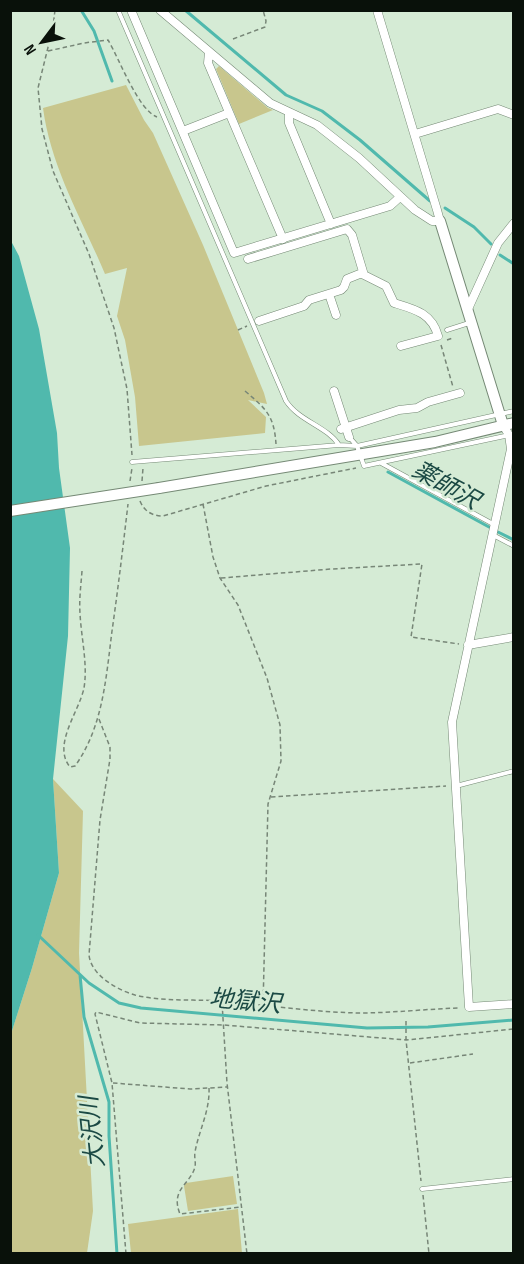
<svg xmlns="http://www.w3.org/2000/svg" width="524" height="1264" font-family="'Sofia Sans Condensed','Noto Sans JP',sans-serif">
<rect width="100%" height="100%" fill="#d5ebd5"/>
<path fill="#c8c68d" d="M219 66 268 108 273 110 239 124 216 69Z
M126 85 144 120 153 133 203 245 264 393 267 404 248 400 266 417 265 433 139 446 135 397 125 340 117 316 127 268 105 274C82 219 51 168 43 108Z
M53 779 83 811 79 953 93 1211 87 1253 11 1254V1034L32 968 59 873Z
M233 1176 237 1204 188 1211 184 1186 186 1183Z
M238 1209 242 1253H131L128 1224Z"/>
<path fill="#50b9ad" d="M11 241 19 256 39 329 57 433 59 468 70 548 68 636 53 779 59 873 32 968 11 1034Z"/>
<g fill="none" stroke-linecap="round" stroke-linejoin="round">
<path stroke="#50b9ad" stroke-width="3" d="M81 10 94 31 112 81
M185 10 286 95 322 111 360 140 430 201
M445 208 474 227 491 244
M500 255 514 264
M388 472 489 527
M498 532 514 540
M38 935 89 983 119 1003 141 1008 367 1028 428 1027 514 1020
M80 975 84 1017 109 1102V1136L117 1254"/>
<defs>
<path id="lane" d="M118 10 286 401C299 421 328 427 339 445
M447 330 469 323
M350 438 357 446 364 466 514 434
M132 462 339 445 357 446 514 411
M381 463 493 524
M493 535 514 546
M456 786 514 771
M422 1189 514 1179"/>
<path id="street" d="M131 10 234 253 390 206 400 197
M160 10 270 103 317 125 359 158 415 210 432 221H440L437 210 377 10
M209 52 208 63 283 239
M289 113V123L331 224
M183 131 229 113
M415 134 498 109 514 115
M248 259 347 229 352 235 364 275 386 286 394 303C414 309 432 313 438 336L401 346
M329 294 336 315
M468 309 498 243 514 223
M259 321 304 306 309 300 341 290 344 287 347 279 362 273
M334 391 349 437
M503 425 509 435 511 449 452 722 469 1007 514 1004
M341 429 399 410 417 408 428 402 460 393
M468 645 514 637"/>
<path id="secondary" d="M440 221 503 425
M159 488 435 442 514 423"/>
</defs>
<use href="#lane" stroke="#758975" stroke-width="5"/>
<use href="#street" stroke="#758975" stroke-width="9"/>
<use href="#secondary" stroke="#758975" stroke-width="12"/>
<path stroke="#778677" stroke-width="1.5" stroke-dasharray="4.5 3" stroke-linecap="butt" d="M55 10 53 27 38 88 42 129 53 171 89 254 114 328 127 389 132 455
M233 39 265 27 266 21 263 10
M48 51 84 43 108 40C119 58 138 110 157 117
M238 330 247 326
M447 340 453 338
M441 345 453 387
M245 391C266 409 274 415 276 444
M130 481 132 468
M142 481 143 468
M140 501C144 511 152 516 163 516L266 486 356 468
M203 504 213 557 220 578 238 605 267 678 280 725 281 761 268 804 263 1006
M82 571C81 585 79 599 80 613 81 637 88 664 84 688 79 712 52 745 70 767L75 766C103 727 106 678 112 631 118 589 123 547 128 504
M221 578 331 569 422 564 411 637 459 644
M99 719 110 747V759L100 820 89 955C91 975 117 990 135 995 163 1002 193 999 222 1001 267 1005 313 1012 358 1013 392 1013 426 1009 459 1008
M271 797 446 786
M222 1002 227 1083 247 1254
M406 1021V1040L421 1181
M410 1063 473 1054
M113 1083 190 1089 227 1087
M209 1088C210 1111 199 1130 195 1152 194 1157 196 1162 195 1167 190 1185 170 1189 180 1214L241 1207
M423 1195 429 1254
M126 1254 112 1083 95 1014 96 1012 140 1023 224 1025 406 1040 514 1029"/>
<use href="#lane" stroke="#fff" stroke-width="4"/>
<use href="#street" stroke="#fff" stroke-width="8"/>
<use href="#secondary" stroke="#fff" stroke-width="10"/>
<defs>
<path id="secondary-bridge" d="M10 511 159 488"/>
</defs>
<use href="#secondary-bridge" stroke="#758975" stroke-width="12" stroke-linecap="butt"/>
<use href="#secondary-bridge" stroke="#fff" stroke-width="10"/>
</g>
<g text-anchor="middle" stroke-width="5" stroke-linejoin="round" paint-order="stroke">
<g font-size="24" font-style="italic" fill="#1b4944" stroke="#d5ebd5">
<text transform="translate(446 485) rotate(29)" y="8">薬師沢</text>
<text transform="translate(245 1001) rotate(5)" y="8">地獄沢</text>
<text transform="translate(92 1132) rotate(-96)" y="8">大沢川</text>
</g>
</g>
<rect width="524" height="1264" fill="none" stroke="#09110a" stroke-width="24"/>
<g transform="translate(42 42) rotate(238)" stroke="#d5ebd5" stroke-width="4.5" paint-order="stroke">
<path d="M0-4.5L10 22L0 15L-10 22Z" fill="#09110a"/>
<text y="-9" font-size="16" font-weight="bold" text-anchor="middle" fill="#09110a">N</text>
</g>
</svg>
